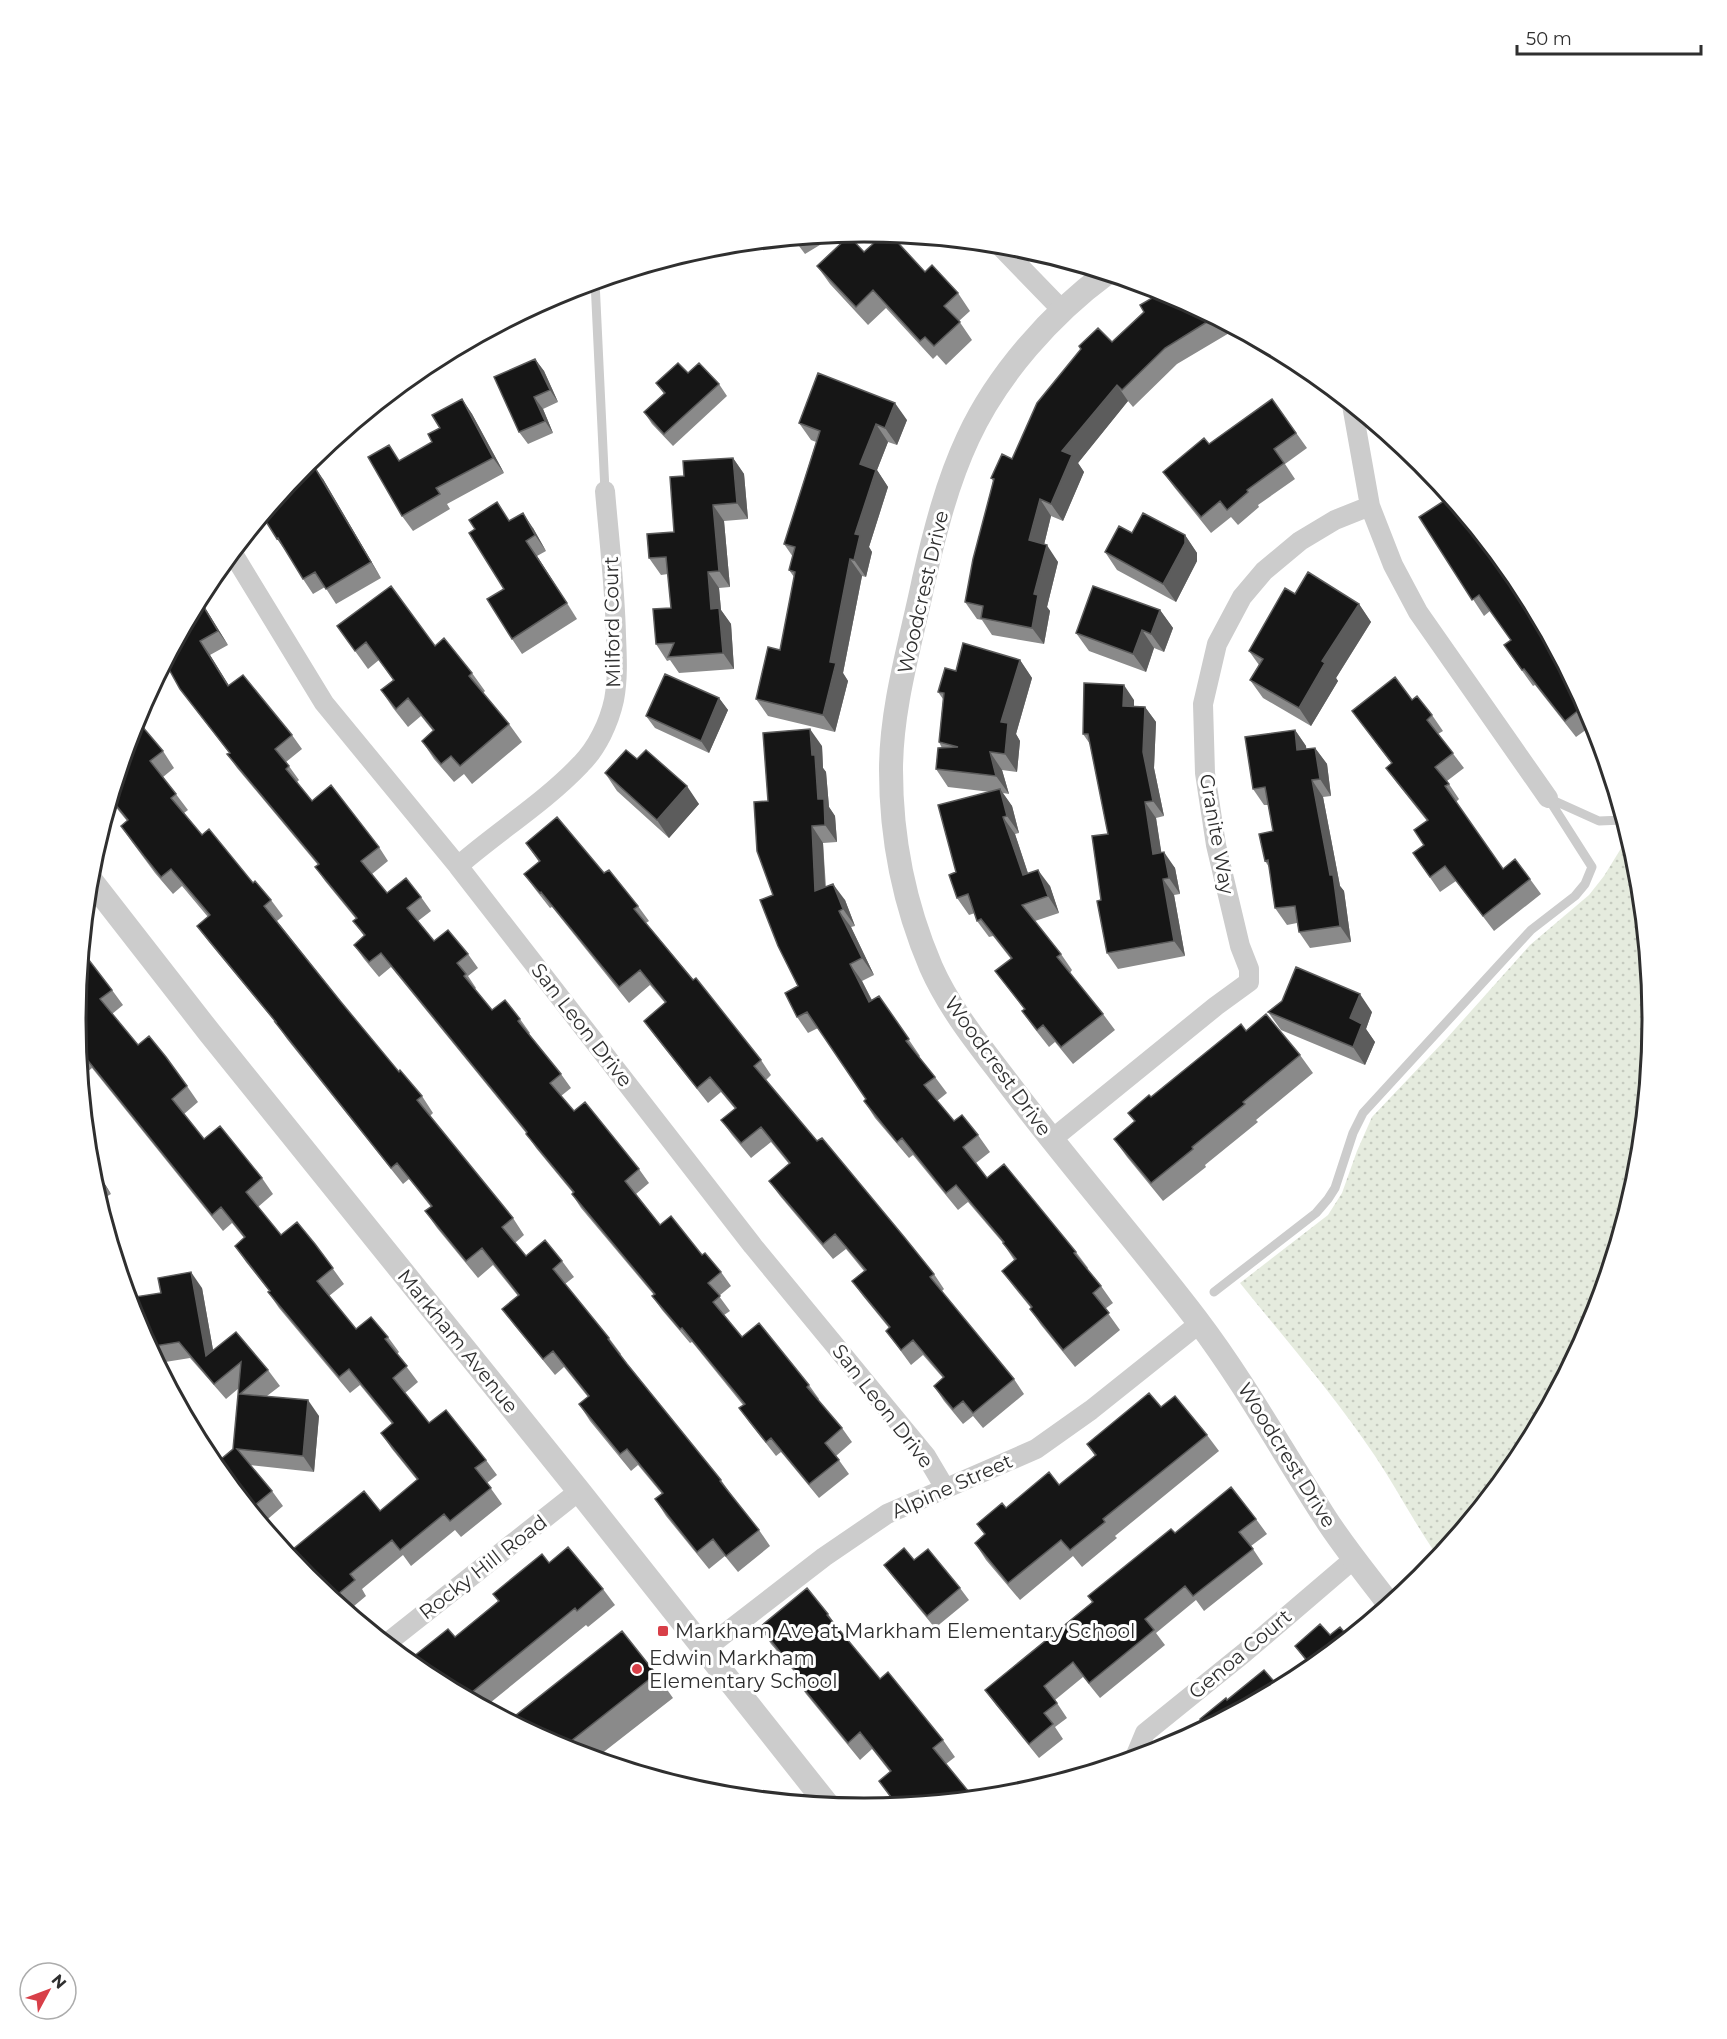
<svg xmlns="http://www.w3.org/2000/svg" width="1727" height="2039" font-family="Montserrat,sans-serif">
<defs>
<pattern id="grass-dots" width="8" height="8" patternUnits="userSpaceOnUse" patternTransform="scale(1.5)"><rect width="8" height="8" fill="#e5ebde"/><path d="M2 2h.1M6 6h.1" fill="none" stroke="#c5cabf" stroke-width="1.8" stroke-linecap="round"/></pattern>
</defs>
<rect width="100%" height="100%" fill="#fff"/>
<path fill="url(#grass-dots)" d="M1628 837 1637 866 1652 1020 1637 1174 1592 1322 1519 1458 1438 1557C1415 1524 1397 1489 1375 1456 1334 1395 1286 1340 1240 1283L1328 1215 1342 1193 1357 1151 1372 1117 1447 1038 1530 945 1589 895 1604 876Z"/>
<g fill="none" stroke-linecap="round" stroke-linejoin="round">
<path stroke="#ccc" stroke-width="9" d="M595 281 605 491
M1548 798 1599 821 1623 820
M1214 1292 1316 1213 1328 1199 1335 1188 1353 1133 1363 1113 1531 930 1575 896 1585 884 1592 867 1548 798"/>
<path stroke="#ccc" stroke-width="20" d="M998 244 1062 310
M1352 405 1370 506 1393 565 1418 612 1548 798
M232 552 324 703 458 866 753 1246 926 1456 945 1488
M458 866C498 831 544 803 581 764 597 748 609 723 614 700 618 679 617 658 616 636 615 588 609 539 605 491
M1051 1140 1216 1006 1249 982V969L1240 946 1216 845 1205 773 1203 704 1217 644 1242 597 1264 571 1300 541 1335 520 1370 506
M387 1643 579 1491
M705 1649 824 1557 887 1514 1036 1449 1091 1410 1200 1323
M1135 1757 1145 1733 1244 1653 1355 1558"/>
<path stroke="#ccc" stroke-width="24" d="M1107 273C1051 314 997 375 968 438 947 483 935 531 924 579 911 642 891 706 891 770 891 839 904 904 931 967 950 1010 980 1046 1008 1083 1069 1164 1136 1240 1197 1320 1244 1382 1282 1451 1324 1516 1343 1546 1367 1575 1389 1604
M89 878 209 1032 579 1491 827 1804"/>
</g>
<path fill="#8a8a8a" d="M838 234 805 254 793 238Z
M864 252 925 272 958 293 970 311 959 321 972 340 946 365 937 355 933 359 886 308 868 325 830 284 817 266Z
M1166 291 1236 329 1177 364 1133 407 1128 401 1078 463 1084 472 1063 521 1051 516 1044 545 1058 562 1047 607 1050 611 1044 644 992 635 982 620 977 619 965 602 993 481 991 478 1012 459 1112 342Z
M1239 331 1254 339 1247 342Z
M535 359 544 371 558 402 543 409 553 433 528 444 519 432Z
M688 373 719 384 727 396 673 446 652 424 644 412 664 394 656 383Z
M462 399 472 414 504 473 447 504 450 509 413 531 402 516 400 461 432 442 440 428Z
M1272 399 1307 448 1285 464 1295 479 1258 505 1259 507 1238 525 1231 517 1211 533 1174 487 1163 472 1209 444Z
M907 420 897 445 888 442 877 470 888 487 869 547 872 552 866 577 862 576 843 673 848 681 835 732 768 716 756 699 780 650 794 577 789 570 793 557 784 544 816 442 811 440 799 423Z
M733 458 744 474 748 519 724 521 730 587 719 588 721 610 731 624 734 669 679 673 670 660 667 661 656 644 671 608 668 574 661 575 649 558 674 532 684 476Z
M1423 464 1437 482H1435Z
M323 479 381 578 336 604 325 587 313 594 303 579 288 554 277 539Z
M1419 517 1519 582 1592 718 1594 724 1576 737 1535 685 1533 686 1515 661 1504 645 1511 640 1490 611 1484 616Z
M510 521 533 528 546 551 537 556 577 619 522 654 512 639 504 589Z
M1132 533 1185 535 1197 553V561L1176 602 1117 570 1105 552Z
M1295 594 1359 604 1371 622 1336 678 1338 681 1311 726 1263 698 1250 680 1259 665 1249 651Z
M201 595 205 601 202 603 228 645 210 655 229 686 292 735 302 749 286 762 299 780 297 782 312 801 379 847 388 861 372 874 387 893 421 897 431 911 418 921 434 941 468 954 478 968 468 976 476 988 475 989 492 1010 520 1019 530 1033 529 1034 561 1074 571 1088 561 1096 574 1111 639 1169 649 1183 636 1194 660 1225 702 1255 721 1272 731 1286 719 1296 730 1311 724 1315 742 1337 809 1385 819 1399 818 1400 842 1428 852 1442 836 1456 849 1474 819 1498 781 1452 776 1456 749 1422 739 1408 743 1405 692 1342 690 1343 662 1310 652 1296 654 1295 581 1208 572 1194 573 1193 536 1148 526 1133 391 967 379 977 364 959 354 945 364 936 353 921 356 919 325 881 315 867 318 865 237 768 227 754 229 753 180 689 165 662Z
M1160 610 1173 628 1164 652 1154 648 1146 672 1089 651 1076 633Z
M337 626 435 646 472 673 485 691 483 693 509 724 522 742 472 784 464 774 454 782 434 759 422 741 433 731 421 716 408 727 393 708 381 690 393 680 379 660 368 669Z
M1020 660 1032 678 1016 734 1020 741 1017 772 1002 770 1009 794 1003 793 1012 806 1019 833 1015 834 1028 873 1050 886 1059 913 1035 921 1061 954 1072 970 1070 973 1103 1014 1115 1030 1073 1064 1055 1042 1049 1047 1034 1028 1022 1011 1024 1009 995 971 1011 959 993 936 989 937 977 921 975 913 969 915 957 898 956 872 991 792 948 787 936 769 942 748 939 742 943 699 938 692 956 671Z
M719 698 728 710 709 753 655 728 646 716Z
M1134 700V706L1145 707 1156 722 1154 768 1164 816 1156 818 1161 852 1175 868 1180 894 1174 895 1185 956 1118 969 1107 953 1101 900 1108 834 1090 744 1083 734Z
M1412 700 1432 715 1443 731 1438 734 1464 768 1447 781 1459 799 1456 802 1503 869 1530 879 1541 894 1494 931 1456 881 1440 892 1413 853 1424 845 1427 821 1397 783 1386 768 1392 764 1352 711Z
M1295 730 1306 746V749L1315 748 1327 764 1331 796 1323 797 1340 886 1344 891 1351 942 1310 948 1299 932 1297 923 1287 925 1275 908 1269 867 1265 861 1273 831 1268 805H1264L1253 789Z
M131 731 163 751 174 768 163 777 188 810 184 813 202 835 271 900 283 916 277 921 341 1002 399 1072 422 1096 433 1113 430 1116 513 1218 524 1235 515 1243 526 1256 562 1261 574 1277 565 1284 609 1338 621 1354 620 1355 721 1480 732 1496 759 1530 770 1546 738 1572 725 1556 709 1569 666 1516 655 1499 662 1494 638 1465 631 1471 590 1421 579 1404 588 1397 564 1367 555 1375 514 1325 502 1309 518 1296 493 1265 478 1278 437 1228 425 1211 431 1207 409 1179 403 1184 287 1039 276 1023 209 942 197 926 208 917 182 886 173 894 155 873 132 842 121 826 127 821 110 800Z
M822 746 823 768 826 772 829 807 835 816 837 842 823 843 826 887 845 900 855 926 851 927 874 975 862 981 872 1000 879 996 920 1056 919 1057 935 1077 947 1093 937 1101 954 1121 978 1135 990 1152 976 1163 987 1178 1076 1252 1088 1268 1087 1269 1101 1286 1113 1303 1105 1309 1120 1330 1075 1367 1041 1325 1030 1309 1031 1308 1014 1287 1002 1271 1014 1260 1003 1243 968 1202 958 1210 913 1155 909 1158 875 1118 864 1101 866 1099 818 1028 808 1033 797 1017 798 986 773 895 768 801Z
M637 759 699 804 669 838 617 791 605 773Z
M526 843 604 873 638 906 649 921 646 923 761 1060 771 1075 766 1080 817 1141 934 1274 944 1289 941 1292 1014 1379 1024 1394 983 1428 973 1416 963 1424 944 1401 934 1386 943 1378 923 1355 911 1365 886 1331 889 1328 863 1296 852 1281 864 1271 846 1249 833 1259 780 1196 769 1181 789 1164 771 1142 751 1158 732 1135 721 1120 735 1109 721 1092 708 1103 655 1036 644 1021 665 1003 650 985 629 1003 552 907 550 908 535 889 524 874 539 862Z
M112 990 123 1005 112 1014 138 1045 187 1086 198 1102 184 1114 204 1139 262 1178 273 1194 258 1207 281 1235 315 1244 344 1284 329 1296 356 1329 388 1337 399 1352 397 1354 418 1382 405 1393 429 1423 486 1460 497 1475 487 1483 502 1504 461 1537 455 1530 411 1566 403 1555 362 1589 366 1596 348 1611 306 1577 380 1511 417 1480 392 1449 381 1433 392 1424 360 1385 350 1393 279 1308 268 1292 269 1291 246 1262 235 1246 244 1238 232 1223 223 1231 92 1068 87 1072 79 1062 75 1019Z
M1268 1012H1372L1366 1029 1375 1042 1365 1065 1281 1030Z
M1246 1031 1300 1055 1313 1073 1256 1120 1258 1122 1205 1165 1206 1167 1163 1201 1127 1157 1114 1139 1135 1122 1128 1113Z
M89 1159 111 1194 99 1201 90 1173Z
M202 1288 213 1350 268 1370 280 1386 267 1396 319 1416 314 1472 250 1465 272 1491 283 1506 262 1524 214 1465 233 1449 239 1388 226 1399 190 1358 159 1363 152 1353 135 1321Z
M1161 1407 1207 1435 1219 1451 1115 1536 1117 1538 1082 1567 1073 1556 1020 1600 986 1560 975 1543 985 1535 977 1524 1006 1508 1059 1485 1095 1456 1087 1444Z
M1256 1519 1267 1534 1251 1546 1263 1564 1204 1611 1196 1600 1156 1633 1165 1645 1100 1698 1083 1677 1055 1700 1067 1718 1055 1727 1063 1739 1039 1758 996 1705 985 1690 1092 1602 1088 1596 1175 1533Z
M914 1560 960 1588 969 1600 935 1628 893 1577 884 1565Z
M549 1563 603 1589 615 1605 588 1627 586 1625 485 1707 425 1675 455 1637 498 1601 493 1594Z
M828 1614 840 1631 880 1679 943 1740 955 1757 946 1764 973 1797 896 1805 879 1781 890 1772 872 1749 860 1760 806 1694 794 1677 797 1675 771 1644 760 1627Z
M1330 1635 1309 1665 1295 1646Z
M656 1674 673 1698 596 1758 561 1748Z"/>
<path fill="#5c5c5c" d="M535 359 544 371 558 402 550 390Z
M1117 385 1128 401 1078 463 1084 472 1063 521 1051 504 1062 451Z
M534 397 543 409 553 433 545 421Z
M462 399 472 414 504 473 493 458Z
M895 403 907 420 897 445 885 428Z
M876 424 888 442 877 470 888 487 869 547 872 552 866 577 854 560 855 534 860 464Z
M733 458 744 474 748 519 737 503Z
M312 463 323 479 381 578 371 562Z
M1040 499 1051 516 1041 557 1029 540Z
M713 505 724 521 730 587 719 571Z
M523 513 533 528 546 551 535 535Z
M1185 535 1197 553V561L1176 602 1163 584Z
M526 541 537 556 577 619 567 603Z
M1047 545 1058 562 1047 607 1050 611 1044 644 1032 628 1034 594Z
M850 559 862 576 843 673 848 681 835 732 823 715 830 662Z
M708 572 719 588 721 610 731 624 734 669 723 653 711 609Z
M199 598 202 603 228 645 218 631 199 599Z
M1359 604 1371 622 1336 678 1338 681 1311 726 1299 708 1322 661Z
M1160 610 1173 628 1164 652 1151 634Z
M1142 630 1154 648 1146 672 1133 654Z
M200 641 210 655 238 700 228 686Z
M1020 660 1032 678 1016 734 1020 741 1017 772 1005 754 1001 722Z
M1124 685 1134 700V721L1123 706Z
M719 698 728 710 709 753 701 741Z
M1145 707 1156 722 1154 768 1164 816 1153 801 1143 752Z
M810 729 822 746 823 768 826 772 829 807 835 816 837 842 825 825 818 799 812 755Z
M1295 730 1306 746 1309 767 1297 750Z
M1315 748 1327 764 1331 796 1320 779Z
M990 752 1002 770 1009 794 996 776Z
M1312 780 1323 797 1340 886 1344 891 1351 942 1340 926Z
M687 786 699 804 669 838 657 820Z
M1000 789 1012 806 1019 833 1007 816Z
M1145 802 1156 818 1164 869 1153 854Z
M1003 817 1015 834 1034 892 1023 875Z
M812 826 823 843 826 907 815 891Z
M1164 852 1175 868 1180 894 1169 878Z
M1038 870 1050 886 1059 913 1048 896Z
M1163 879 1174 895 1185 956 1174 941Z
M833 884 845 900 855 926 843 909Z
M839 911 851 927 874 975 862 958Z
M850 964 862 981 881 1019 869 1002Z
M1360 994 1372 1012 1366 1029 1375 1042 1365 1065 1353 1047 1350 1018Z
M89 1159 95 1168 111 1194 98 1176Z
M191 1272 202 1288 217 1372 206 1356Z
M308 1400 319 1416 314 1472 303 1456Z"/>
<path fill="#161616" stroke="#5c5c5c" stroke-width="1.5" d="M885 233H889L925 272 932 265 958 293 944 306 960 322 934 346 925 337 920 341 873 290 856 307 817 266 849 236 864 252Z
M1164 291 1215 317 1165 348 1122 390 1117 385 1062 451 1072 455 1051 504 1040 499 1029 540 1047 545 1034 594 1038 595 1032 628 981 618 983 606 965 602 973 559 994 479 991 478 1002 454 1012 459 1037 403 1081 349 1079 346 1098 328 1112 342 1144 312 1140 305Z
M535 359 550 390 534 397 545 421 519 432 494 377Z
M678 363 688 373 699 363 719 384 664 434 644 412 665 393 656 383Z
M818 373 895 403 885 428 876 424 860 464 876 470 855 534 860 535 854 560 850 559 830 662 836 663 823 715 756 699 768 647 780 650 795 572 789 570 795 547 784 544 820 431 799 423Z
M462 399 493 458 436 488 440 494 402 516 368 457 389 445 399 461 432 442 428 434 440 428 432 415Z
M1272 399 1296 433 1274 449 1284 463 1247 490 1248 492 1227 510 1220 501 1201 517 1163 472 1204 438 1209 444Z
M733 458 737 503 713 505 719 571 708 572 711 609 719 608 723 653 668 657 674 643 656 644 653 609 671 608 666 557 649 558 647 534 674 532 670 477 684 476 683 461Z
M312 463 371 562 326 589 315 572 303 579 278 538 277 539 262 515 268 508 274 504 273 502 298 472Z
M1450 497 1519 582 1585 705 1565 721 1524 669 1522 670 1504 645 1511 640 1479 595 1472 600 1419 517Z
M497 502 509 521 523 513 535 535 526 541 567 603 512 639 487 599 504 589 469 533 475 529 469 520Z
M1143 513 1185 535V543L1163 584 1105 552 1119 526 1132 533Z
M1308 572 1359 604 1322 661 1325 663 1299 708 1250 680 1263 659 1249 651 1285 588 1295 594Z
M391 586 435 646 444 638 472 673 469 676 509 724 460 766 451 756 441 764 422 741 434 730 408 698 396 709 381 690 394 680 366 642 355 651 337 626Z
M1093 586 1160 610 1151 634 1142 630 1133 654 1076 633Z
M199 599 218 631 200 641 228 686 243 675 292 735 275 749 289 766 286 769 312 801 331 785 379 847 361 861 387 893 406 878 421 897 407 908 434 941 448 930 468 954 457 963 466 974 464 976 492 1010 505 1000 520 1019 518 1021 561 1074 550 1083 574 1111 585 1102 639 1169 625 1181 660 1225 671 1216 702 1255 705 1253 721 1272 708 1283 720 1296 713 1302 742 1337 759 1323 809 1385 807 1387 842 1428 825 1443 839 1460 809 1484 771 1438 766 1442 739 1408 745 1404 682 1328 680 1329 652 1296 655 1294 572 1194 574 1192 526 1134 527 1132 381 953 369 962 354 945 365 935 353 921 357 918 315 867 319 864 227 754 230 753 180 689 165 662Z
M963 643 1020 660 1001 722 1008 723 1005 754 990 752 996 776 936 769 938 748 958 747 939 742 944 693 938 692 945 668 956 671Z
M665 674 719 698 701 741 646 716Z
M1395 677 1412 700 1417 696 1432 715 1427 720 1453 753 1435 767 1449 784 1445 786 1503 869 1515 859 1530 879 1483 916 1445 866 1430 877 1413 853 1424 845 1414 830 1428 820 1386 768 1392 763 1352 711Z
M1084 683 1124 685 1123 706 1145 707 1143 752 1153 801 1145 802 1153 854 1164 852 1169 878 1163 879 1174 941 1107 953 1097 901 1101 900 1092 836 1108 834 1088 734H1083Z
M141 725 163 751 150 761 176 794 171 798 202 835 209 829 253 883 255 881 271 900 264 906 341 1002 399 1072 400 1070 422 1096 417 1100 513 1218 502 1227 526 1256 545 1240 562 1261 553 1269 609 1338 608 1339 627 1364 721 1480 720 1481 759 1530 726 1556 713 1539 697 1552 655 1499 663 1493 627 1449 620 1454 579 1404 589 1396 553 1351 543 1359 502 1309 519 1295 482 1248 466 1261 425 1211 432 1206 397 1163 391 1168 275 1022H276L197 926 210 915 171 869 161 877 144 856 121 826 128 820 111 799 131 731 132 732Z
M810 729 812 755H815L818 799H824L825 825 812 826 815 891 833 884 843 909 839 911 862 958 850 964 869 1002 879 996 909 1039 906 1041 935 1077 924 1085 954 1121 962 1115 978 1135 963 1147 987 1178 1004 1164 1076 1252 1074 1253 1101 1286 1093 1293 1109 1313 1063 1350 1030 1309 1032 1307 1002 1271 1016 1259 1003 1243 1004 1242 956 1185 946 1193 902 1138 897 1142 864 1101 866 1099 807 1012 797 1017 785 993 798 986 778 946 760 900 773 895 757 851 754 802 768 801 763 733Z
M1295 730 1297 750 1315 748 1320 779 1312 780 1330 875H1333L1340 926 1299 932 1295 906 1275 908 1268 860 1265 861 1259 834 1273 831 1265 787 1253 789 1245 737Z
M626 750 637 759 646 750 687 786 657 820 605 773Z
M1000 789 1007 816 1003 817 1023 875 1038 870 1048 896 1022 905 1061 954 1057 957 1103 1014 1061 1047 1043 1025 1037 1030 1022 1011 1025 1009 995 971 1012 958 981 919 977 921 968 894 957 898 949 875 956 872 938 805Z
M557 817 604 873 609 870 638 906 634 909 693 980 696 978 761 1060 754 1066 817 1141 822 1138 905 1238 934 1274 930 1277 1014 1379 973 1413 963 1401 953 1409 934 1386 944 1377 913 1340 901 1350 886 1331 890 1327 852 1281 866 1270 835 1234 823 1244 769 1181 790 1163 761 1127 741 1143 721 1120 736 1108 710 1077 697 1088 644 1021 666 1002 640 970 619 987 541 892 540 893 524 874 540 861 526 843Z
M82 951 112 990 100 999 138 1045 149 1036 166 1057 187 1086 172 1099 204 1139 220 1126 262 1178 246 1192 281 1235 297 1222 315 1244 333 1268 317 1281 356 1329 371 1317 388 1337 385 1339 407 1366 393 1378 429 1423 446 1410 486 1460 475 1468 491 1488 450 1521 444 1514 400 1550 392 1540 350 1574 355 1580 332 1599 306 1577 287 1554 364 1491 380 1511 418 1479 381 1433 393 1423 349 1369 339 1377 268 1292 270 1291 235 1246 245 1237 221 1207 212 1215 81 1052 78 1054 75 1019Z
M1296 967 1360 994 1350 1018 1362 1024 1353 1047 1268 1012 1282 1001Z
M1266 1014 1300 1055 1243 1102 1245 1104 1192 1147 1193 1149 1151 1183 1114 1139 1135 1121 1128 1113 1149 1095 1151 1097 1241 1024 1246 1031Z
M89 1161 98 1176 92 1179 90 1173Z
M191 1272 206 1356 236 1332 268 1370 240 1394 308 1400 303 1456 237 1449 272 1491 250 1509 214 1465 233 1449 241 1362 214 1384 179 1342 149 1347 146 1333 143 1335 135 1321 128 1298 161 1293 158 1278Z
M1149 1393 1161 1407 1175 1396 1207 1435 1103 1519 1105 1522 1070 1550 1061 1540 1008 1583 975 1543 985 1534 977 1524 1002 1503 1006 1508 1049 1472 1059 1485 1096 1455 1087 1444Z
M1231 1487 1256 1519 1239 1532 1253 1549 1193 1596 1185 1586 1145 1619 1154 1630 1089 1683 1073 1662 1044 1686 1057 1703 1044 1713 1053 1724 1029 1744 985 1690 1093 1602 1088 1596 1171 1529 1175 1533Z
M568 1547 603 1589 577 1611 575 1608 466 1697 425 1675 408 1661 448 1629 455 1637 499 1601 493 1594 542 1554 549 1563Z
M904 1548 914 1560 928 1549 960 1588 927 1616 884 1565Z
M807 1588 828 1614 827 1615 880 1679 888 1672 943 1740 933 1748 973 1797 897 1805 879 1781 891 1771 860 1732 848 1743 794 1677 798 1674 760 1627Z
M1320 1624 1330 1635 1340 1627 1348 1637 1301 1675 1291 1681 1310 1664 1295 1646Z
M622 1631 656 1674 562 1748 510 1720Z
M1264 1670 1279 1687 1206 1726 1200 1719 1226 1698 1227 1700Z"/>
<g fill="#d83f48" stroke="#fff" stroke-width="2">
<rect x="657" y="1625" width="12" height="12" rx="3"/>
<circle cx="637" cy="1669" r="6"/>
</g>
<g text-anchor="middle" stroke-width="6" stroke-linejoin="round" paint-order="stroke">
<g font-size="20" fill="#2f2f2f" stroke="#fff">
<text transform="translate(923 592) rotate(-77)" y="7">Woodcrest Drive</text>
<text transform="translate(612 622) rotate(-91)" y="7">Milford Court</text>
<text transform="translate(1217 834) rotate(80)" y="7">Granite Way</text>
<text transform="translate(582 1025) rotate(52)" y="7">San Leon Drive</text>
<text transform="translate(998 1066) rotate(54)" y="7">Woodcrest Drive</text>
<text transform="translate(458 1341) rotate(51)" y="7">Markham Avenue</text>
<text transform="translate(883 1406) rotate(52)" y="7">San Leon Drive</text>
<text transform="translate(1287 1455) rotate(58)" y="7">Woodcrest Drive</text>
<text transform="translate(952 1486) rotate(-24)" y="7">Alpine Street</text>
<text transform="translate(483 1567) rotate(-38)" y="7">Rocky Hill Road</text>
<text transform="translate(1240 1654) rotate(-40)" y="7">Genoa Court</text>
</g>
<g font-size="20" fill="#2f2f2f" stroke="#fff" text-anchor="start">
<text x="675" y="1638">Markham Ave at Markham Elementary School</text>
<text x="649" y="1665">Edwin Markham<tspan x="649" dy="23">Elementary School</tspan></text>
</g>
</g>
<path d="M0 0H1727V2039H0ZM86 1020a778 778 0 1 1 1556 0a778 778 0 1 1-1556 0Z" fill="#fff" fill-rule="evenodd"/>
<path fill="none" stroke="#2f2f2f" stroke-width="3" d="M86 1020a778 778 0 1 1 1556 0a778 778 0 1 1-1556 0Z"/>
<g transform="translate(48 1991) rotate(49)"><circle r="28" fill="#ffffff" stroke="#acacac" stroke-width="1.5"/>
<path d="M0-4.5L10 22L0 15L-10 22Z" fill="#d83f48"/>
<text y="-9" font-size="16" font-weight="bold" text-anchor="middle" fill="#2f2f2f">N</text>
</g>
<path d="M1517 45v9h184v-9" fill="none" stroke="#2f2f2f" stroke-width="3"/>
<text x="1526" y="45" font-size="18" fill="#2f2f2f" stroke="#ffffff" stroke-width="4.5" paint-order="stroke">50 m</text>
</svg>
